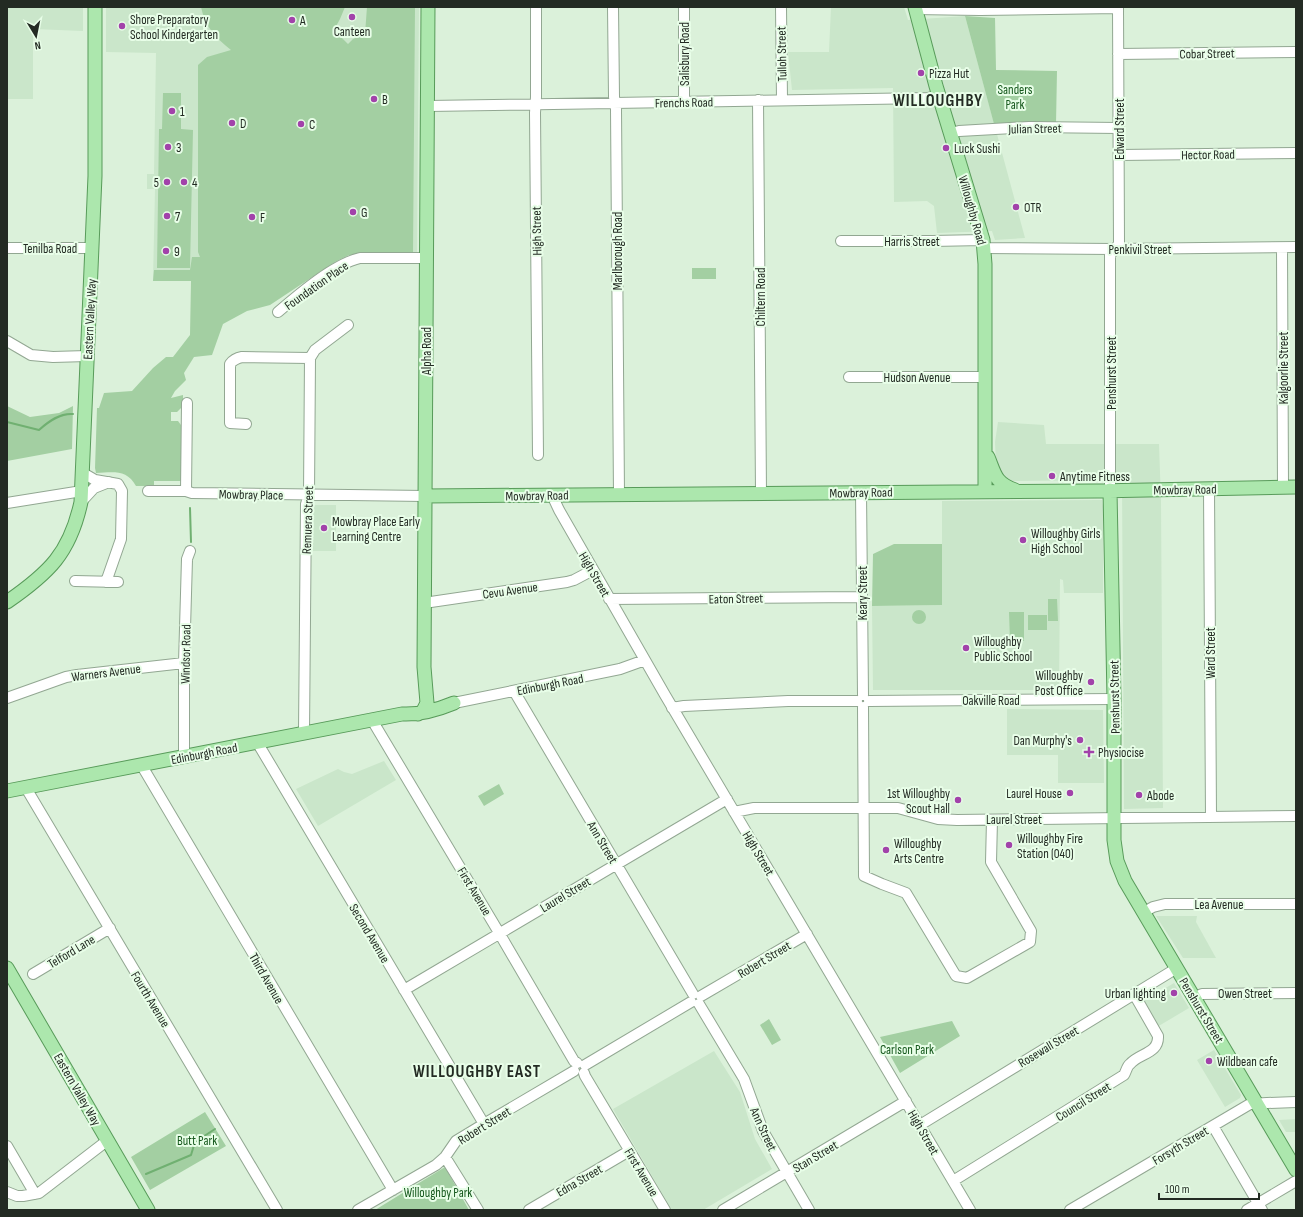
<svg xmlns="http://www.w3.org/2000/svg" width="1303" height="1217" font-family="'Sofia Sans Condensed',sans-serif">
<rect width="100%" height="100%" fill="#dbf1da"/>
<path fill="#cae6ca" d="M7 7H83V31L33 29V99H7Z
M106 7H419L417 254 347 252 191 281H153L155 189H147V174H154L156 53 106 52Z
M831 7H904L908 20 965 16 1025 238 995 240 992 231 937 233 934 206 927 201 894 202 893 88 792 90 788 52H829Z
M998 422 1044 425 1046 444H1159L1161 501 1163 808 1124 809 1122 480 1013 481 1002 475 996 465 995 442Z
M1099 500H1102L1103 507V593H1064L1063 580 1060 579 1059 690H873L872 606 942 605V501Z
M313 505H336V551H313Z
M1007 709 1103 710 1104 783H1058V755H1007Z
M384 761 396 780 318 826 296 789 338 769 344 772 352 774Z
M1156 916H1197L1196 922 1216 958H1183Z
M1174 983 1189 1008 1157 1027 1142 1002Z
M1214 1050 1241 1095 1240 1098 1225 1107 1197 1060Z
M714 1051 740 1092 755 1139 772 1169 703 1210H672L613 1109Z
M1296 1119V1132H1286L1279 1120Z"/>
<path fill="#a3cfa2" d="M201 7H345L340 19 334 30 348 44 353 39 365 34 367 7H415L413 253 349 255 335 262 270 305 247 311 223 324 212 355 194 357 184 373 186 380 175 391 171 398 183 395V406L177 412H171V421H178L181 425 182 481H154V486H136C127 469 113 472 96 473L95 468 97 408H99L104 393 132 391 153 368 166 357H173L190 335 191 281H153L154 270H190L192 257H200L198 252V65L207 57 231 50C216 38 205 27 201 7Z
M965 16 995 18 996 70 1057 71 1056 124H994Z
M163 93H181V129L193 130 190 268H157L159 129H162Z
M692 268H716V279H692Z
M7 406 30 417 59 413 73 406 72 449 7 461Z
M894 544H942V605L872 606 873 554Z
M1048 599H1057L1058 621H1048Z
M912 617a7 7 0 1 1 14 0a7 7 0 1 1-14 0Z
M1009 612H1024V641H1010Z
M1028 615H1047V630H1028Z
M499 784 504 794 484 806 478 796Z
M769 1019 781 1040 772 1045 760 1025Z
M952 1021 960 1036 900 1073 880 1037Z
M205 1112 226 1146 150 1190 131 1157Z
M445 1167 469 1210H375Z"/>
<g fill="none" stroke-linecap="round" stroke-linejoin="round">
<path stroke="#70b071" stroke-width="2" d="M7 422 39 430C49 421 60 413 73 414
M190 508 191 542
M146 1174 191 1155 195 1142 215 1129"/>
<defs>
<path id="minor" d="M536 7V97L535 113 538 455
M613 7 614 97 616 109 619 494
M684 7V102
M781 7 782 100
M915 9 980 10 1118 8
M1118 54 1296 52
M758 100 761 493
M428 106 928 98 939 95
M951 133 959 131 1029 127 1119 128
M1119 155 1296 153
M841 241H932L983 240
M7 248H92
M985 248 1114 249 1296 247
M1282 248 1283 487
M278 312C299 294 334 264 360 258H427
M7 341 31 355 53 357 87 356
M849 377H985
M246 424 230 423V364C233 360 237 358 242 357L310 358
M83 473 95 480 118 484 122 491 121 539 106 582
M1209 488 1211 817
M1110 490V255L1119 244 1118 7
M148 491H186L192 493 425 496
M186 491 187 403
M861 492 863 695
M552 495 559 510 665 695 970 1210
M81 502 94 488 109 482
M7 503 82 491
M75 581 118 582
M609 599 862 597
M424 603 567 582 574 580 593 570
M514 691 693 994
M7 698 66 677 77 675 184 663
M869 701 1114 699
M454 703 620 669 645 660
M863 707 864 876 882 884 906 893 956 976 967 978 1030 942 1031 931 991 862 992 820
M672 708 684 706 788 701H857
M372 720 498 931 574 1061 577 1063
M304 733 306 504 309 495 310 358 315 350 348 325
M257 742 484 1124
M184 757V663L187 559 190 551
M142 766 393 1190
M26 788 277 1210
M734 812 754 808H898L938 819 957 820 1296 816
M1144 912 1153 907 1165 904H1296
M33 974 110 928
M404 990 727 799
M701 996 807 934
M1195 997 1202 994 1296 993
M699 1004 744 1079 763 1131 809 1210
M585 1065 691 1002
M584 1073 585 1076 665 1210
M920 1125 1177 968
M1213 1126 1262 1210
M7 1146 35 1194
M445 1157 478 1210
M953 1181 1124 1075C1126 1072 1127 1066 1130 1064 1139 1053 1159 1054 1158 1036L1134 994
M7 1192 17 1196H23L39 1193 108 1140
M358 1210 436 1165 445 1157 456 1141 484 1124 574 1071
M529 1210 629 1151
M723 1210 906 1101
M1070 1210 1250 1104 1267 1103 1296 1102
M1247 1210 1296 1181"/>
<path id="major" d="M915 7 936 86 983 240 985 264V491
M988 457C995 474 995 483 1015 490
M1110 490 1114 699V840L1117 861 1125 881 1296 1170
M425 496 1097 491 1296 487
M7 602C49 573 70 553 81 502L95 176V7
M418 714 423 711 427 703 424 667 428 7
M7 791 402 714C421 715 437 710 454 703
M7 968 148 1210"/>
</defs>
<use href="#minor" stroke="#92a792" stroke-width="12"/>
<use href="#major" stroke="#589b5a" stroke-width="15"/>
<use href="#minor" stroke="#fff" stroke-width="10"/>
<use href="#major" stroke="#ace7ad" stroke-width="13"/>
</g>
<g fill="#a242aa" stroke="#e8fee8" stroke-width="1.5">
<circle cx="352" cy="17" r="4"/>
<circle cx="292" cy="20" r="4"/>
<circle cx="122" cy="26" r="4"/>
<circle cx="921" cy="73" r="4"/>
<circle cx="374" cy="99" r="4"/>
<circle cx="172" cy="111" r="4"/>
<circle cx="232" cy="123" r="4"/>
<circle cx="301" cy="124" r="4"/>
<circle cx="168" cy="147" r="4"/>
<circle cx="946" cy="148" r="4"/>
<circle cx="167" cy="182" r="4"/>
<circle cx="184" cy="182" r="4"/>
<circle cx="1016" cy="207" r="4"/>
<circle cx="353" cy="212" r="4"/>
<circle cx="167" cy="216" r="4"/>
<circle cx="252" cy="217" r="4"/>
<circle cx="166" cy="251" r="4"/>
<circle cx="1052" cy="476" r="4"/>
<circle cx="324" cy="528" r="4"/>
<circle cx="1023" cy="540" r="4"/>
<circle cx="966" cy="648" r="4"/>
<circle cx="1091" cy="682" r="4"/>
<circle cx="1080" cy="740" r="4"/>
<path d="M1087 746h4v4h4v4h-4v4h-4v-4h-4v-4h4z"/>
<circle cx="1070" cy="793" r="4"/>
<circle cx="1139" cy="795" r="4"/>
<circle cx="958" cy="800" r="4"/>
<circle cx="1009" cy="845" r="4"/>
<circle cx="886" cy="850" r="4"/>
<circle cx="1174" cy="993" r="4"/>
<circle cx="1209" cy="1061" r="4"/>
</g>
<g text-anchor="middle" stroke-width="4" stroke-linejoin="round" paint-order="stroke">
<g font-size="13" fill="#232b23" stroke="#e8fee8" text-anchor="start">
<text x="130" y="24">Shore Preparatory<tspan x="130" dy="15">School Kindergarten</tspan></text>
<text x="300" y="25">A</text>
<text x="352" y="36" text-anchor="middle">Canteen</text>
<text x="929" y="78">Pizza Hut</text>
<text x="382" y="104">B</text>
<text x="180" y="116">1</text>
<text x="240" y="128">D</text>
<text x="309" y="129">C</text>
<text x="176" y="152">3</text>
<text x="954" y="153">Luck Sushi</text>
<text x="159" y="187" text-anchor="end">5</text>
<text x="192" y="187">4</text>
<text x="1024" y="212">OTR</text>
<text x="361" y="217">G</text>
<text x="175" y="221">7</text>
<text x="260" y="222">F</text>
<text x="174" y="256">9</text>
<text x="1060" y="481">Anytime Fitness</text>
<text x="332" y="526">Mowbray Place Early<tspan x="332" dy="15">Learning Centre</tspan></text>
<text x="1031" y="538">Willoughby Girls<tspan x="1031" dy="15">High School</tspan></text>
<text x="974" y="646">Willoughby<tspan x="974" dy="15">Public School</tspan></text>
<text x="1083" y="680" text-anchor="end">Willoughby<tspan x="1083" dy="15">Post Office</tspan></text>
<text x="1072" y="745" text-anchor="end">Dan Murphy's</text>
<text x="1098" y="757">Physiocise</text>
<text x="950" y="798" text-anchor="end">1st Willoughby<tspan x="950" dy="15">Scout Hall</tspan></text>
<text x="1062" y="798" text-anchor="end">Laurel House</text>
<text x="1147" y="800">Abode</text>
<text x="1017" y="843">Willoughby Fire<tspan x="1017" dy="15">Station (040)</tspan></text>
<text x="894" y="848">Willoughby<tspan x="894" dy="15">Arts Centre</tspan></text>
<text x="1166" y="998" text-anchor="end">Urban lighting</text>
<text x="1217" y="1066">Wildbean cafe</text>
</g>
<g font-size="13" fill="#232b23" stroke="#e8fee8">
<text transform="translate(1207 53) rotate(-1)" y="5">Cobar Street</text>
<text transform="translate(684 54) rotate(-90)" y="5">Salisbury Road</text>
<text transform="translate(781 54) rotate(-91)" y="5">Tulloh Street</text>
<text transform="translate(684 102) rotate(-1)" y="5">Frenchs Road</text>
<text transform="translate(1035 128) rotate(-1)" y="5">Julian Street</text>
<text transform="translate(1119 129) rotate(-90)" y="5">Edward Street</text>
<text transform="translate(1208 154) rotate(-1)" y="5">Hector Road</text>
<text transform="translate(973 210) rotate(74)" y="5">Willoughby Road</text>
<text transform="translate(536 231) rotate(-91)" y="5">High Street</text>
<text x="912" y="246">Harris Street</text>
<text x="50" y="253">Tenilba Road</text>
<text x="1140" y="254">Penkivil Street</text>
<text transform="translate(617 251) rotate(-90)" y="5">Marlborough Road</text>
<text transform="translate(316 285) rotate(-35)" y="5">Foundation Place</text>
<text transform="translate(760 297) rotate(-90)" y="5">Chiltern Road</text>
<text transform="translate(89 319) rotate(-87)" y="5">Eastern Valley Way</text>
<text transform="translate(426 351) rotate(-90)" y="5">Alpha Road</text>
<text transform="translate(1283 368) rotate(-90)" y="5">Kalgoorlie Street</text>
<text transform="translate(1111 373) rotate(-90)" y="5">Penshurst Street</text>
<text x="917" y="382">Hudson Avenue</text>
<text transform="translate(1185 489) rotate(-1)" y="5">Mowbray Road</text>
<text transform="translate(861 492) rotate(-1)" y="5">Mowbray Road</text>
<text transform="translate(251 494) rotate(1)" y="5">Mowbray Place</text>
<text transform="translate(537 495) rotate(-1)" y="5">Mowbray Road</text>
<text transform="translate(307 520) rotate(-88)" y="5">Remuera Street</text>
<text transform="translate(595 574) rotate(60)" y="5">High Street</text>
<text transform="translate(510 590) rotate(-8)" y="5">Cevu Avenue</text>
<text transform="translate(862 593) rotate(-90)" y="5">Keary Street</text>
<text transform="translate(736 598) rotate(-1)" y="5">Eaton Street</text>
<text transform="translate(1210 653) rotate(-90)" y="5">Ward Street</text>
<text transform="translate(185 654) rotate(-89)" y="5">Windsor Road</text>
<text transform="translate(106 672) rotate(-7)" y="5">Warners Avenue</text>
<text transform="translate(550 684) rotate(-11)" y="5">Edinburgh Road</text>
<text transform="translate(1114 697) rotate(-91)" y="5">Penshurst Street</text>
<text x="991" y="705">Oakville Road</text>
<text transform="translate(204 753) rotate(-11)" y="5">Edinburgh Road</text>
<text x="1014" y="824">Laurel Street</text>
<text transform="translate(603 842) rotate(59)" y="5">Ann Street</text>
<text transform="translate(759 853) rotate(59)" y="5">High Street</text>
<text transform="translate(475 891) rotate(59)" y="5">First Avenue</text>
<text transform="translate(565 894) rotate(-31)" y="5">Laurel Street</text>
<text x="1219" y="909">Lea Avenue</text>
<text transform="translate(370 933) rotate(59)" y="5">Second Avenue</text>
<text transform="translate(71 951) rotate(-31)" y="5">Telford Lane</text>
<text transform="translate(764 959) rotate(-31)" y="5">Robert Street</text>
<text transform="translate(267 978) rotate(60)" y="5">Third Avenue</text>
<text x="1245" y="998">Owen Street</text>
<text transform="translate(151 999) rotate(59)" y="5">Fourth Avenue</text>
<text transform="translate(1202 1010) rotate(59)" y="5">Penshurst Street</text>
<text transform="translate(1048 1046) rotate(-31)" y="5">Rosewall Street</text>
<text transform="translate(78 1089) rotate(60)" y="5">Eastern Valley Way</text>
<text transform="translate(1083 1101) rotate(-32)" y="5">Council Street</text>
<text transform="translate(484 1125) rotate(-32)" y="5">Robert Street</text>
<text transform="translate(764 1129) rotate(65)" y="5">Ann Street</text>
<text transform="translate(924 1132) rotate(60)" y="5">High Street</text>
<text transform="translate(1180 1145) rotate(-31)" y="5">Forsyth Street</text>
<text transform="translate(815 1156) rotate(-31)" y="5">Stan Street</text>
<text transform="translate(642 1172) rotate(59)" y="5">First Avenue</text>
<text transform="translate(579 1180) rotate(-30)" y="5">Edna Street</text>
</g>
<g font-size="13" fill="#14571b" stroke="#e8fee8">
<text x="1015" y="94">Sanders<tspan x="1015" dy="15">Park</tspan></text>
<text x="907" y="1054">Carlson Park</text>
<text x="197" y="1145">Butt Park</text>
<text x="438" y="1197">Willoughby Park</text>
</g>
<g font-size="17" font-weight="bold" letter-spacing="1" fill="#232b23" stroke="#e8fee8">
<text x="938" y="106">WILLOUGHBY</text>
<text x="477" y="1077">WILLOUGHBY EAST</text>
</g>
</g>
<rect width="1303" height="1217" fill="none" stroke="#232b23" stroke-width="16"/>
<g transform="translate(36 36) rotate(170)" stroke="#e8fee8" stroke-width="3" paint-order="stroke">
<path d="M0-3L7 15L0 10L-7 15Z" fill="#232b23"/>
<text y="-6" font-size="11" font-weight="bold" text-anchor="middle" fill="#232b23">N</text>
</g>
<path d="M1159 1193v6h100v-6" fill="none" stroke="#232b23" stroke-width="2"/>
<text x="1165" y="1193" font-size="12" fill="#232b23" stroke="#e8fee8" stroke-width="3" paint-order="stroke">100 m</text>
</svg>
